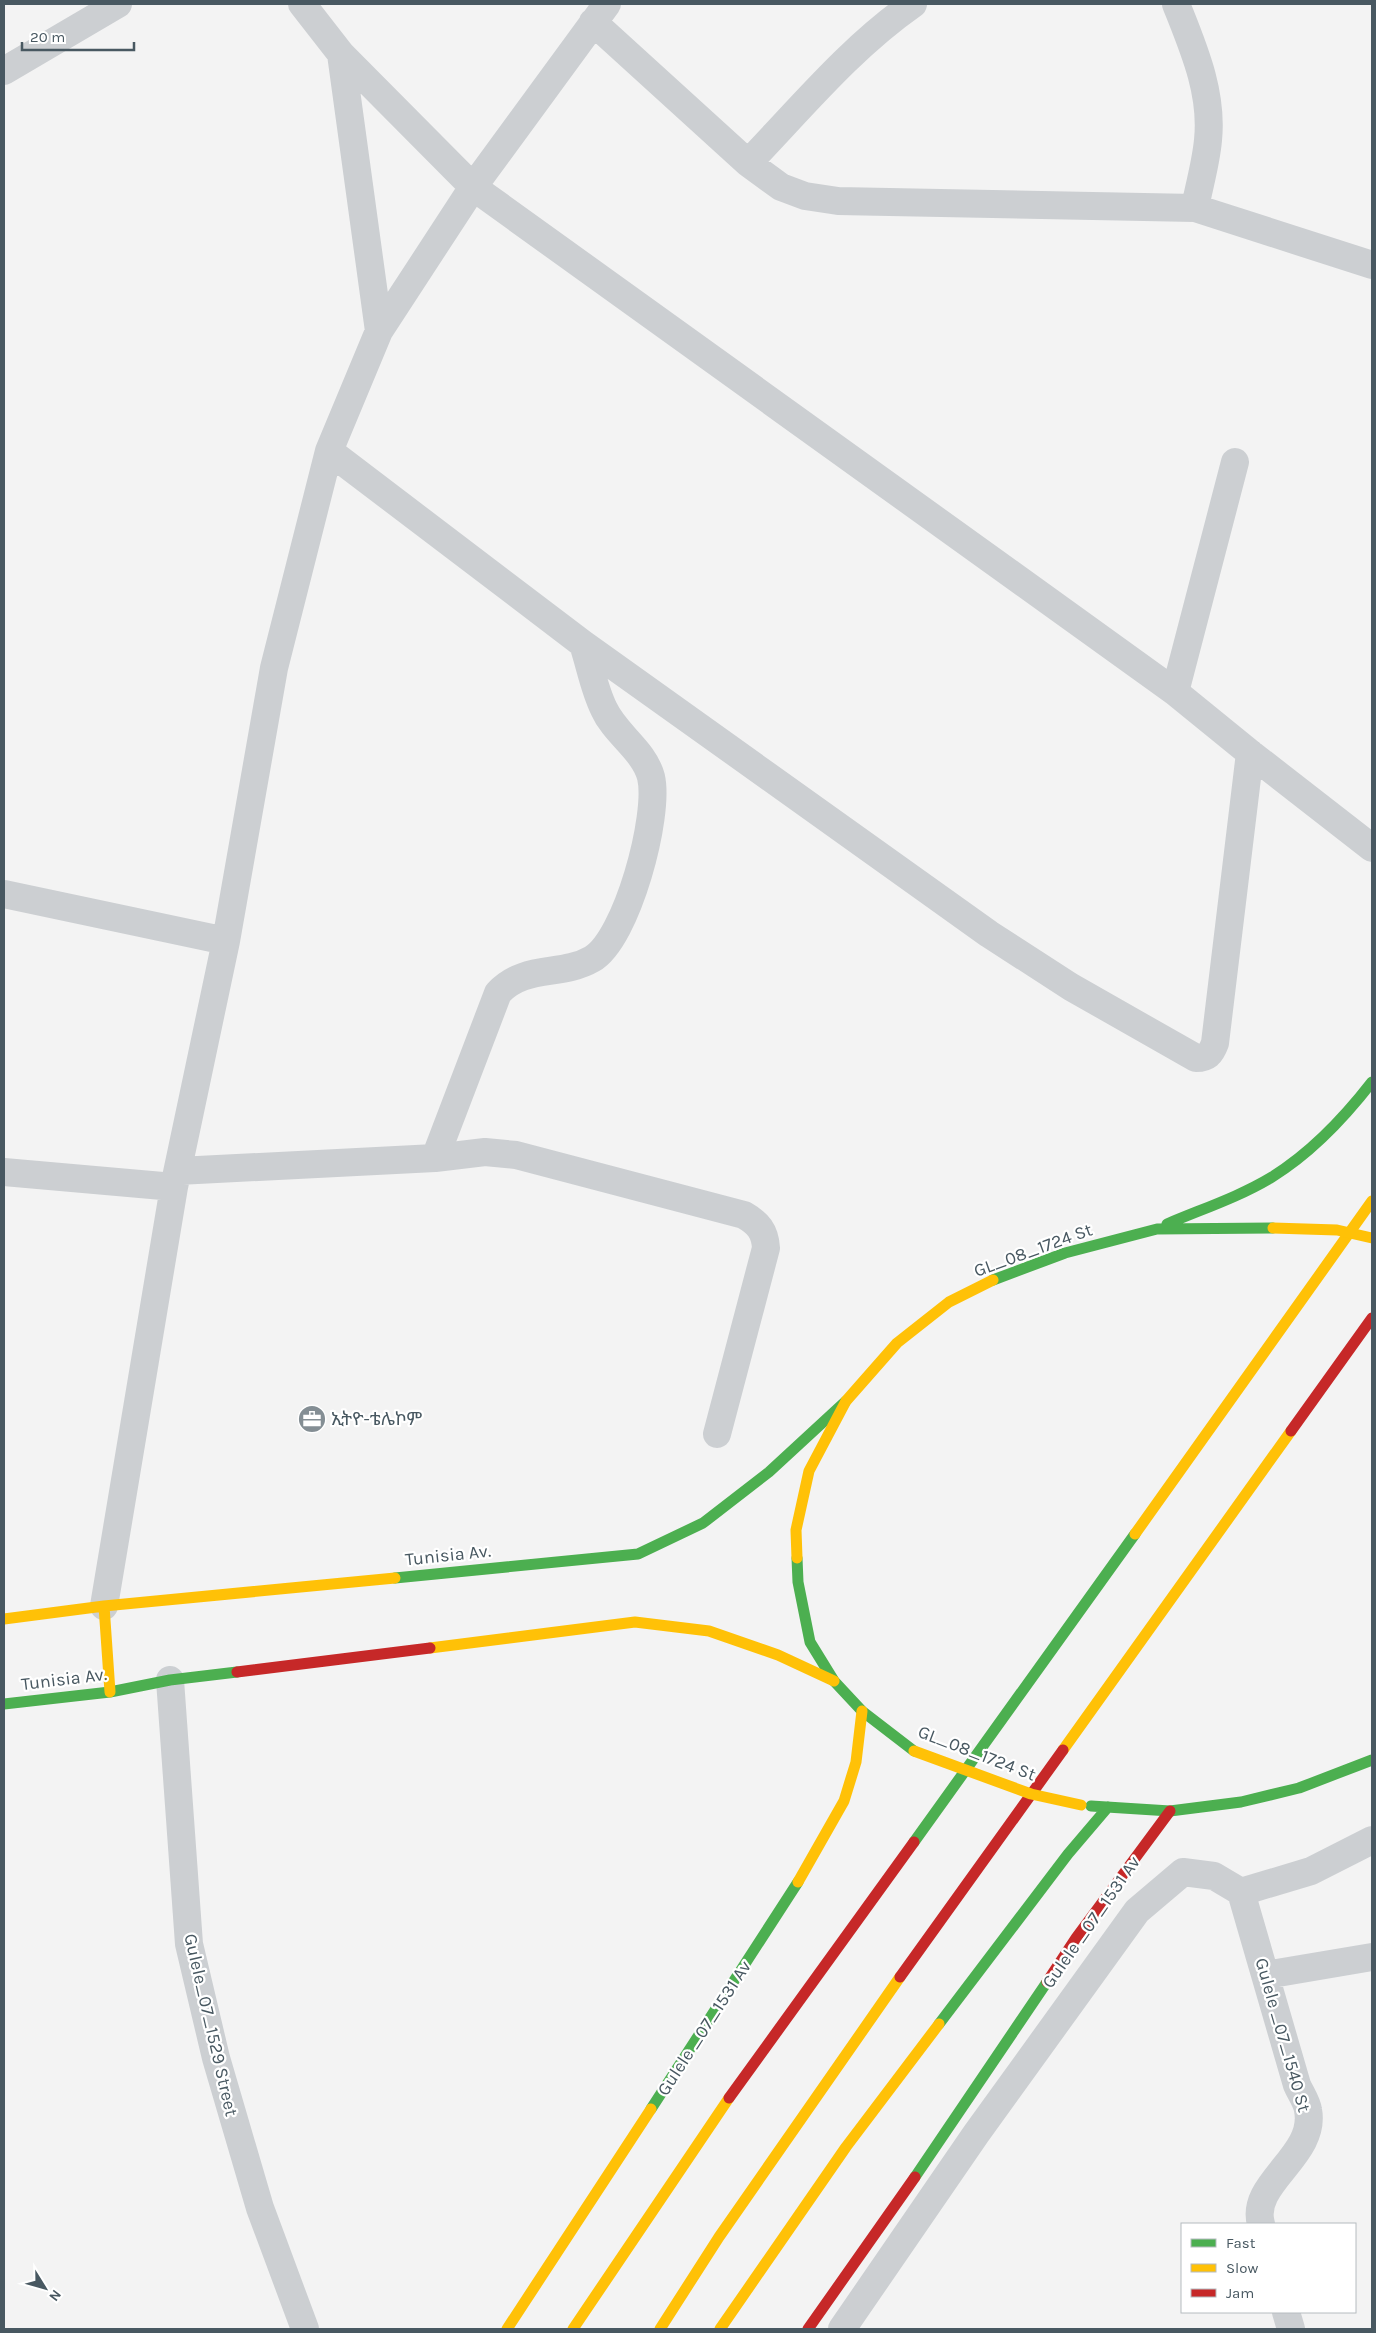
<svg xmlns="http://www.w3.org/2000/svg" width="1376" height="2333" font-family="Karla,'Noto Sans Ethiopic',sans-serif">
<rect width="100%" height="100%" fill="#f3f3f3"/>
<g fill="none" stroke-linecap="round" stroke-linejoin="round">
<path stroke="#cccfd2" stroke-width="28" d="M302 4 341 54 473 187 1175 692 1250 753 1372 848
M1176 4C1193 47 1213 92 1208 140 1206 163 1199 186 1195 208
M593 22 748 163 781 187 805 196 838 201 1195 208 1372 265
M341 54 379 331
M4 71 118 4
M748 163C801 108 850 48 913 4
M329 451 583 644 989 934 1071 987 1196 1058C1207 1058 1211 1054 1215 1043L1250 753
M1175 692 1235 462
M4 894 226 941
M435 1158 498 993C525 964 561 977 592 959 627 939 660 815 651 777 644 750 615 734 604 709 594 689 590 665 583 644
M178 1171 435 1158 485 1152 516 1155 744 1215C758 1223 765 1231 766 1248L717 1434
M4 1172 174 1187
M104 1606 174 1187 226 941 274 668 329 451 379 331 473 187 607 4
M170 1680 189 1944 216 2058 260 2208 305 2329
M1241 1892 1297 2085C1300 2092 1307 2102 1308 2110 1317 2156 1249 2183 1261 2224
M1241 1892 1311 1871 1372 1840
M1266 1975 1372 1957
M1286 2312 1291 2329
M842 2329 976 2134 1137 1911 1183 1872 1214 1876 1241 1892"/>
<path stroke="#4caf50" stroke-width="11" d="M1167 1224C1202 1209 1239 1197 1272 1177 1311 1153 1344 1118 1372 1082
M993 1280 1065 1253 1157 1229 1273 1228
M797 1558 798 1582 810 1642 834 1681 862 1711 914 1751
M395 1578 638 1554 703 1523 769 1472 846 1401
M4 1704 110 1692 170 1680 237 1672
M1091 1806 1170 1811 1241 1802 1299 1788 1372 1760
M914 1842 1135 1534
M939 2024 1068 1854 1108 1807
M651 2109 798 1882
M915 2177 1047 1982"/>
<path stroke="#ffc107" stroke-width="11" d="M1135 1534 1372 1201
M797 1558 796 1530 809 1471 846 1401 897 1343 949 1302 993 1280
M104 1606 110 1692
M4 1619 104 1606 395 1578
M430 1648 635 1622 709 1631 778 1655 834 1681
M1063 1750 1291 1431
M798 1882 844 1801 856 1762 862 1711
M507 2329 651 2109
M573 2329 729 2098
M660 2329 719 2237 900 1977
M720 2329 846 2147 939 2024"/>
<path stroke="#c62828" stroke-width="11" d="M1291 1431 1372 1318
M237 1672 430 1648
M900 1977 1063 1750
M1047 1982 1076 1938 1170 1811
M729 2098 914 1842
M808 2329 915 2177"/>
<path stroke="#ffc107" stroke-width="11" d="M1273 1228 1337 1230 1372 1238
M914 1751 1031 1794 1081 1805"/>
</g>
<defs>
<symbol id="office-disc" viewBox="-11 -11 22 22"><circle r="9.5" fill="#848e94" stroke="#fff"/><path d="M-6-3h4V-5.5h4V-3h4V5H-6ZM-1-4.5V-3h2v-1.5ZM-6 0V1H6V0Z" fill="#fff"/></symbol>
</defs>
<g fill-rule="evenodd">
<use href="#office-disc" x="296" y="1403" width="32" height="32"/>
</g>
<g text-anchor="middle" stroke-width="4.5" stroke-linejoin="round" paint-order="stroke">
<g font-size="18" fill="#485861" stroke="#fff">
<text transform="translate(1033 1250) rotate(-20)" y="6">GL_08_1724 St</text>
<text transform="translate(448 1555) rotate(-6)" y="6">Tunisia Av.</text>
<text transform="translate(64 1679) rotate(-7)" y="6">Tunisia Av.</text>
<text transform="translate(977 1753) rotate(21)" y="6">GL_08_1724 St</text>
<text transform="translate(1091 1922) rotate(-55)" y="6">Gulele _07_1531 Av</text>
<text transform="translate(211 2025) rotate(77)" y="6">Gulele_07_1529 Street</text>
<text transform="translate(704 2028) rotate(-57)" y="6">Gulele _07_1531 Av</text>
<text transform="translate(1283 2035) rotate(74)" y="6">Gulele _07_1540 St</text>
</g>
<g font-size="18" fill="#485861" stroke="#fff" text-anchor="start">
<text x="331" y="1425">ኢትዮ-ቴሌኮም</text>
</g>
</g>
<rect width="1376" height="2333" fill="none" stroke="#485861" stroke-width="10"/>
<rect x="1181" y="2223" width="175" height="90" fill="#ffffff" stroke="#b6bcc0"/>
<rect x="1191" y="2239" width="25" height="8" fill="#4caf50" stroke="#b6bcc0"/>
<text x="1226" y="2248" font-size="15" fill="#485861">Fast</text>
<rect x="1191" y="2264" width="25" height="8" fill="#ffc107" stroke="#b6bcc0"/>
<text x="1226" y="2273" font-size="15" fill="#485861">Slow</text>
<rect x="1191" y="2289" width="25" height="8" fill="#c62828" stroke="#b6bcc0"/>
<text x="1226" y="2298" font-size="15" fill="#485861">Jam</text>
<g transform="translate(45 2288) rotate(127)" stroke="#ffffff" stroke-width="4" paint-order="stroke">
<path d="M0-4L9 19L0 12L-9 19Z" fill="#485861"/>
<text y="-8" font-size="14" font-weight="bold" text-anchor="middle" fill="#485861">N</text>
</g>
<path d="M22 42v8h112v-8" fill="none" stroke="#485861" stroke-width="2.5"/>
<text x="30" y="42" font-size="15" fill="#485861" stroke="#ffffff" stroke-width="4" paint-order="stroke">20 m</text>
</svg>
